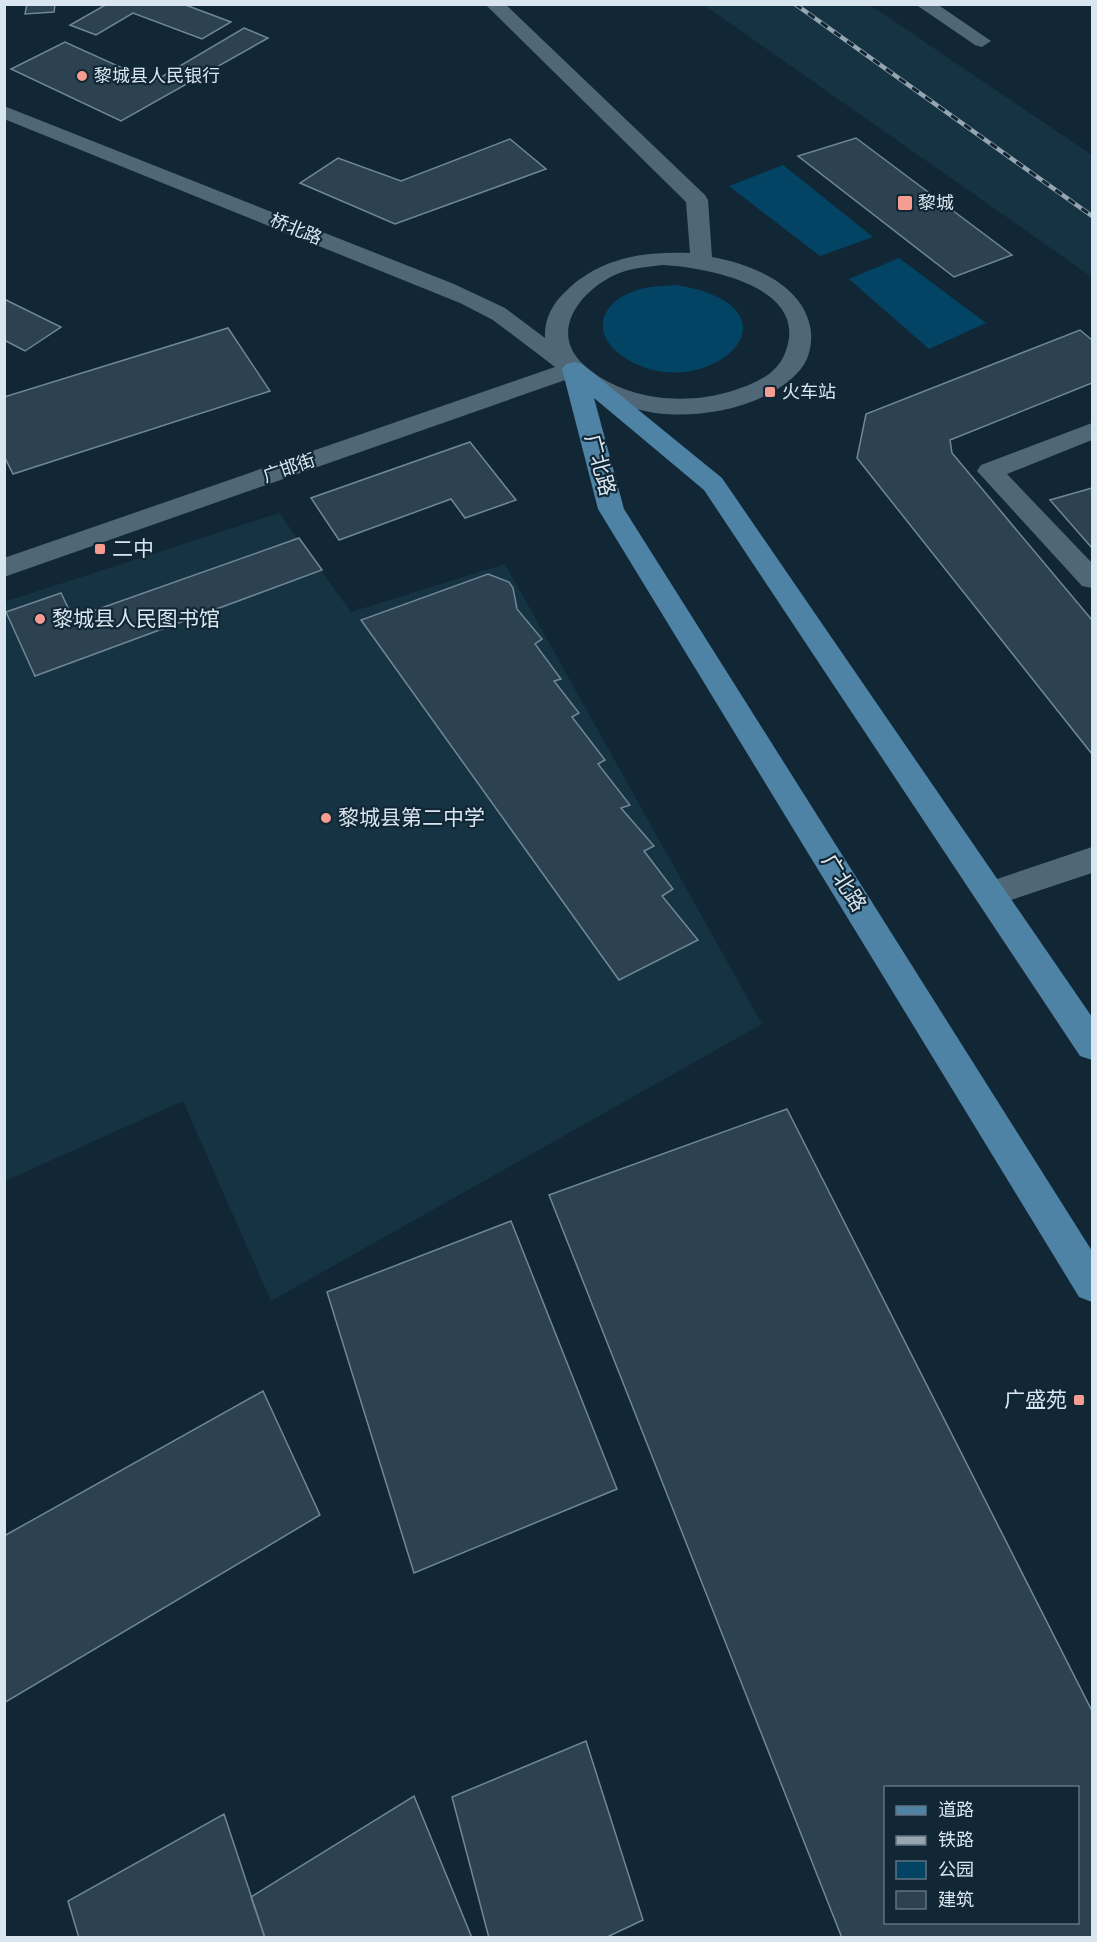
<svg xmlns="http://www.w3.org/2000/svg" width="1097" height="1942" font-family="Lato,'Noto Sans SC',sans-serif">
<rect width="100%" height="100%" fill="#112735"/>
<path fill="#163344" d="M704 5H870L1092 155V277Z
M279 513 351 612 505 564 762 1024 271 1301 183 1101 5 1181 4 602Z"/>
<path fill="#034465" d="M783 165 873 237 820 256 729 186Z
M899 258 986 323 929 349 849 279Z
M677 285C815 309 706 408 627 359 590 337 597 303 637 290 650 286 663 286 677 285Z"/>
<path fill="#2c4251" stroke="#6f8798" stroke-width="1.5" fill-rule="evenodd" d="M27 4H55L54 12 25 14Z
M107 4H183L231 22 202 39 133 13 96 35 70 25Z
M244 28 268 38 121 121 11 69 65 42 153 82Z
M856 138 1012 255 954 277 798 156Z
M510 139 546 169 395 224 300 183 338 158 401 181Z
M4 299 61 327 25 351 4 340Z
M228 328 270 391 13 474 4 456V397Z
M1080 330 1092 340V383L950 440 952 453 1092 620V754L857 458 866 414Z
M470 442 516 500 465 518 451 499 339 540 311 498Z
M1092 488V548L1050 500Z
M299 538 322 570 35 676 6 612 61 593 73 618Z
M488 574 509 582 513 588 517 609 542 639 535 644 561 679 554 681 579 713 572 717 605 760 598 764 630 805 621 808 654 846 644 851 673 889 662 896 698 940 619 980 361 620Z
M787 1109 1092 1711V1938H842L549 1195ZM886 1788H1078V1922H886Z
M511 1221 617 1489 414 1573 327 1292Z
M263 1391 320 1515 4 1703V1536Z
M586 1741 643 1920 605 1938H489L452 1797Z
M414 1796 472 1938H265L251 1897Z
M224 1814 265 1938H79L68 1901Z"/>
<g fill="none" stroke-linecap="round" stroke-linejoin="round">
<path fill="#4f6777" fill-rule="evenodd" d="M485 4H505L705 195 708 200 712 257C752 264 806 286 811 332 812 345 809 360 800 370 768 407 702 419 655 413 625 408 596 396 571 378L4 577V558L555 367 493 320 460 303 4 119V106L454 284 505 308 545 338C544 320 552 304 565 292 599 258 643 251 690 253L686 202ZM662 265C705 267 812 286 785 353 777 375 752 385 732 391 684 406 624 400 585 366 546 332 582 289 617 274 631 268 647 267 662 265Z
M915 4H937L991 41 982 47 975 45Z
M1092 423V440L1007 474 1092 563V588L1082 586 977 471 981 465Z
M1092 847V873L990 907 979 903 974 894 979 885Z"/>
<path fill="#4e83a5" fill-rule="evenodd" d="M574 362 582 364 722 478 1092 1017V1060L1080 1056 704 490 594 398 624 509 1092 1251V1302L1079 1297 598 509 562 369 566 364Z"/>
<defs>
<path id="rail" d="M795 4 1092 216"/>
</defs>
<use href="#rail" stroke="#96a6b1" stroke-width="4.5"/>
<use href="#rail" stroke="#112735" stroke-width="3" stroke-dasharray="8" stroke-linecap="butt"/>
</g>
<g fill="#f59d90" stroke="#112735" stroke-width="2">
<circle cx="82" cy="76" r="6"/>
<rect x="897" y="195" width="16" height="16" rx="3"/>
<rect x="764" y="386" width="12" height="12" rx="3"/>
<rect x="94" y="543" width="12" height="12" rx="3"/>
<circle cx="40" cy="619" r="6"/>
<circle cx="326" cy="818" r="6"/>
<rect x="1073" y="1394" width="12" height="12" rx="3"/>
</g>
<g text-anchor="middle" stroke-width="4.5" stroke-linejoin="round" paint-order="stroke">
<g font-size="18" fill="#d9e6f0" stroke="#112735" text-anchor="start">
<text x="94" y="82">黎城县人民银行</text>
<text x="918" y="209">黎城</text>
<text x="782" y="398">火车站</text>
</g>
<g font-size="18" fill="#d9e6f0" stroke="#112735">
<text transform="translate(296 229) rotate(22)" y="6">桥北路</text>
<text transform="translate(289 468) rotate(-19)" y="6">广邯街</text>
</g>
<g font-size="21" fill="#d9e6f0" stroke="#112735">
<text transform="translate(600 465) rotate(75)" y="7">广北路</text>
<text transform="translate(844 883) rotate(58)" y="7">广北路</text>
</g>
<g font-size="21" fill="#d9e6f0" stroke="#112735" text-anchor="start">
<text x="112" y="556">二中</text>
<text x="52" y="626">黎城县人民图书馆</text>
<text x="338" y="825">黎城县第二中学</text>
<text x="1067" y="1407" text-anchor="end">广盛苑</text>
</g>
</g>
<rect width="1097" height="1942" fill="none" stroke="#d9e6f0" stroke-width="12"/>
<rect x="884" y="1786" width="195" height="138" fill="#112735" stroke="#617380" stroke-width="1.5"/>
<rect x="896" y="1806" width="30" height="9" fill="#4e83a5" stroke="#617380" stroke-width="1.5"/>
<text x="938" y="1816" font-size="18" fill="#d9e6f0">道路</text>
<rect x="896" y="1836" width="30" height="9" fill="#96a6b1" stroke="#617380" stroke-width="1.5"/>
<text x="938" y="1846" font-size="18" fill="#d9e6f0">铁路</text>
<rect x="896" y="1861" width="30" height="18" fill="#034465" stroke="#617380" stroke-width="1.5"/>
<text x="938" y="1876" font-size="18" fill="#d9e6f0">公园</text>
<rect x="896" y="1891" width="30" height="18" fill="#2c4251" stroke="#617380" stroke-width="1.5"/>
<text x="938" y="1906" font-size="18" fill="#d9e6f0">建筑</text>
</svg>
